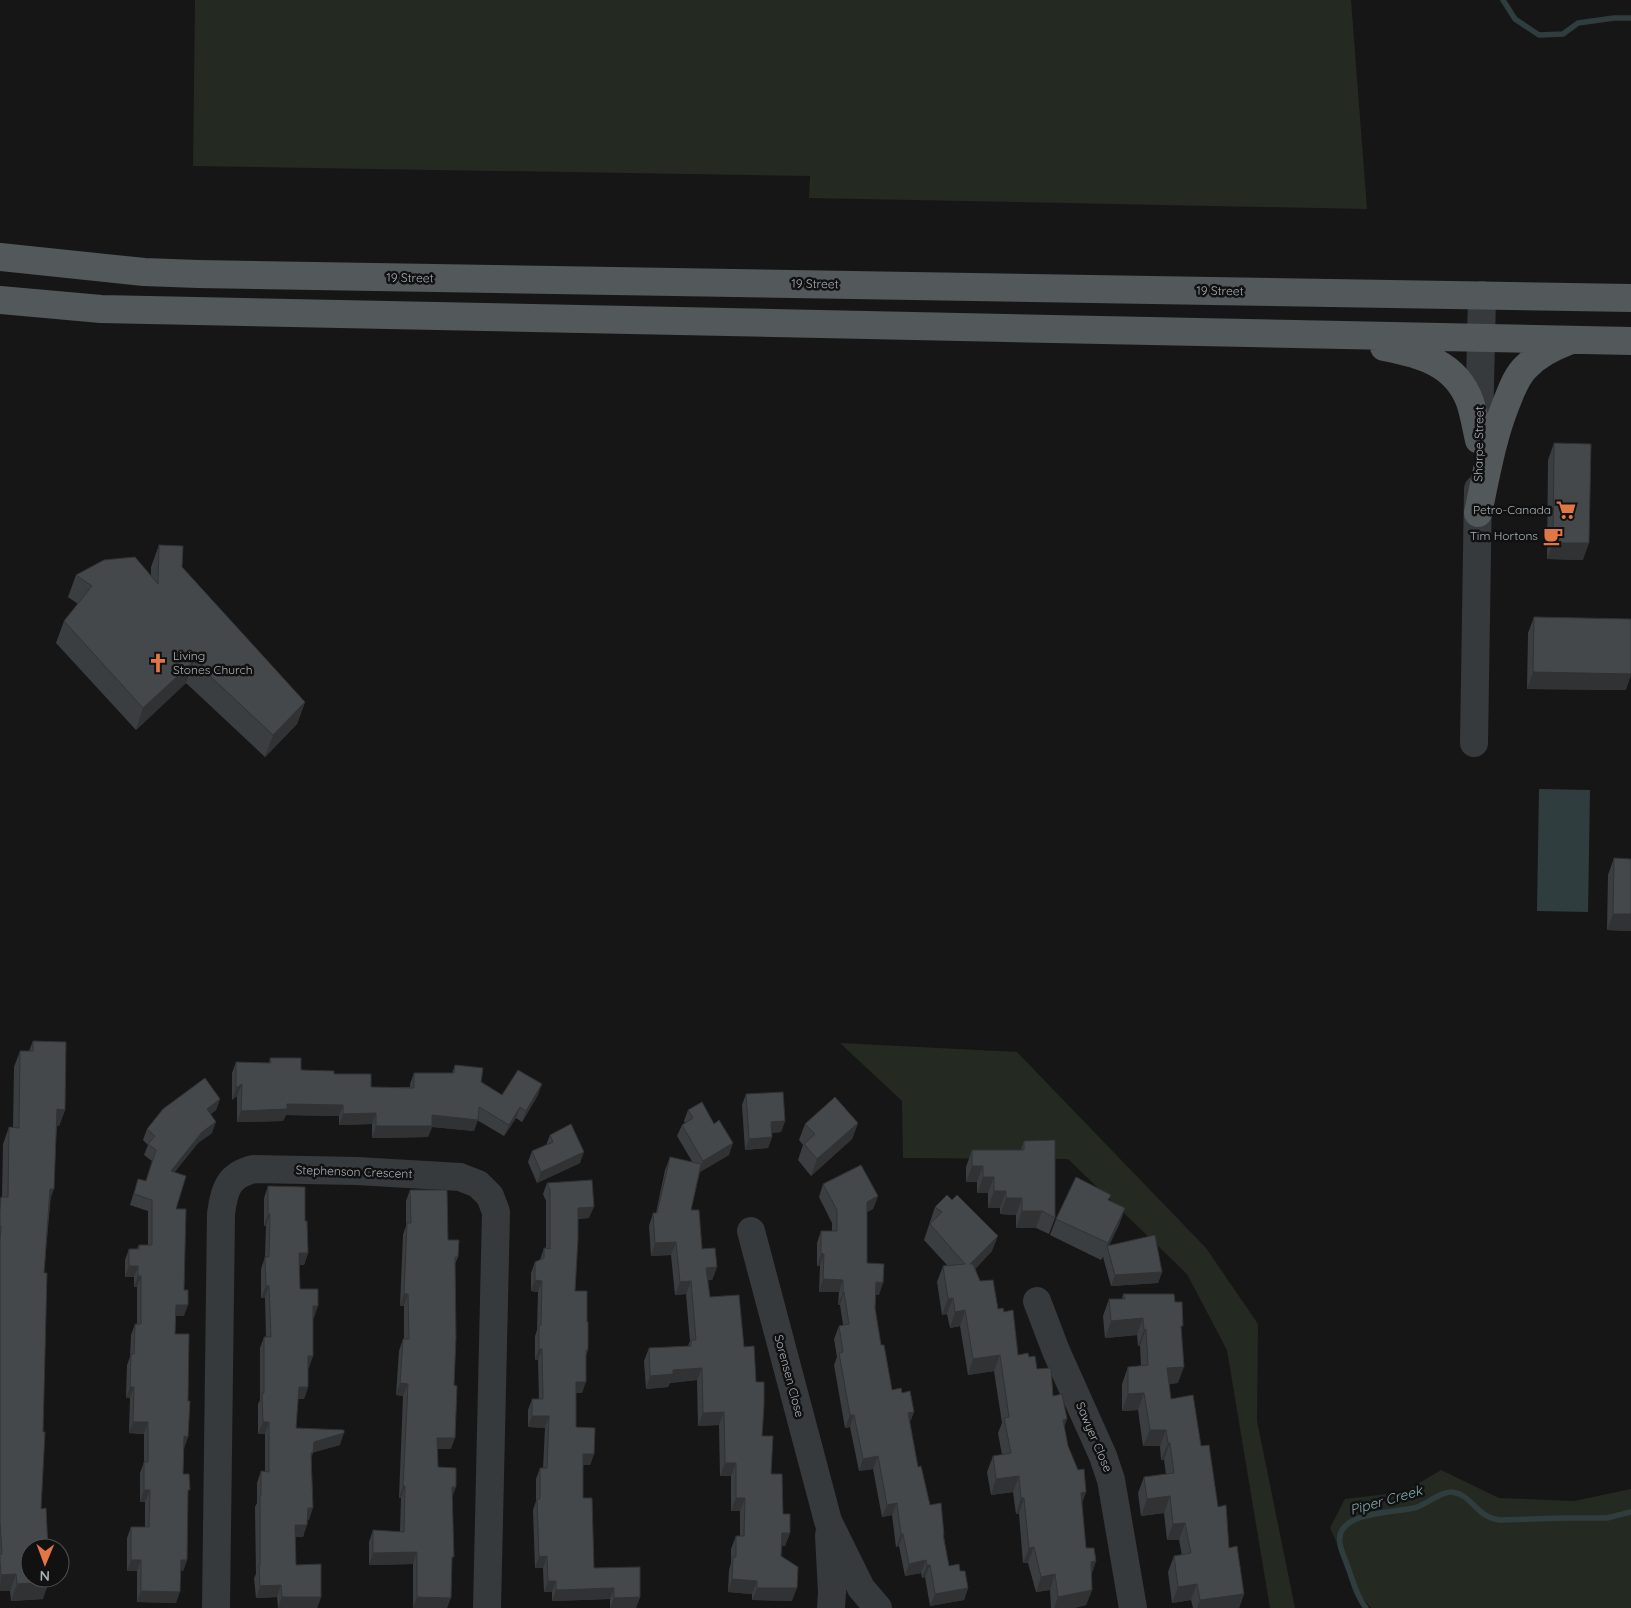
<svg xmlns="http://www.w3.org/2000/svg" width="1631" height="1608" font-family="Quicksand,sans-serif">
<rect width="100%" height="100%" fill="#161617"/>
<path fill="#242a22" d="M195 0H1351L1367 209 809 198 810 176 193 166Z
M840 1043 1017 1052 1206 1248 1258 1324 1257 1421 1295 1608H1270L1227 1350 1187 1274 1068 1159 903 1158 902 1101Z
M1441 1470 1499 1498 1574 1501 1631 1489V1608H1371L1360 1595 1330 1528 1345 1499 1404 1492Z"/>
<path fill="#303d3f" d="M1539 789 1590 790 1588 912 1537 911Z"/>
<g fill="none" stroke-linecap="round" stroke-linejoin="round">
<path stroke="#303d3f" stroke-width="5.5" d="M1503 0 1515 19 1539 35 1563 34 1578 23 1614 18H1631
M1366 1608C1356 1596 1352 1577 1346 1562 1344 1557 1341 1550 1340 1544 1334 1511 1393 1513 1414 1508 1426 1505 1441 1491 1452 1492 1473 1495 1475 1517 1500 1520L1566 1518H1607L1631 1512"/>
<path stroke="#373a3c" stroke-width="28" d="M1479 429 1482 295
M1474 743 1478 489
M751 1231 828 1521 861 1588 878 1608
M1037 1301 1056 1351 1103 1456 1111 1480 1133 1608
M829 1535 832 1592 831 1608
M216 1608 221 1214C224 1190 228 1175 254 1169L357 1171 460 1177 478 1184 490 1196 496 1212 487 1608"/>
<path stroke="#53585b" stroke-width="28" d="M0 257 144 272 198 274 1631 298
M0 300 101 309 1631 341
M1384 347C1421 354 1456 363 1470 402 1474 414 1476 427 1479 440
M1478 513C1486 476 1492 439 1506 404 1511 392 1516 376 1526 367 1538 354 1553 347 1569 341"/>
</g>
<path fill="#3b3e40" d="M1554 443 1583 560 1547 559 1548 460Z
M159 545 182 567 305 702 297 724 265 757 186 683 136 730 56 643 64 621 78 604 68 597 76 575 151 576V567Z
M1534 617 1626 690 1527 689 1528 633Z
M1614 858 1631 931 1607 930 1608 875Z
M33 1041 65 1110 59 1126H57L44 1273 41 1509 43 1599 11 1601 10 1591H0V1200L1 1197H2L3 1144 9 1127H13L14 1067 20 1051H29Z
M270 1058 301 1070 334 1074 371 1087H410V1084L414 1073H452L455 1065 502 1095H538L522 1122 516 1118 504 1136 477 1120 474 1131 432 1127 428 1137 372 1138V1124L339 1125V1116L286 1115 283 1121 237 1122V1096L232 1100V1073L236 1062 269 1063Z
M746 1094 785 1121 781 1132 771 1133 772 1137 768 1148 745 1150 742 1105Z
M220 1099 216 1110 211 1114 212 1133 198 1143 174 1172 176 1209 184 1290V1316H175V1334L188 1437 184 1448 183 1474 188 1496 187 1560 183 1571H180L176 1603 137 1602V1571H127V1538L131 1527H145V1502H140V1473L144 1462V1434L129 1433 130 1398H126L127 1365 130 1357 131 1335 135 1324H137V1287H134V1277H125V1260L129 1249H137L139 1245H148V1211L130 1205 138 1179 146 1181 152 1161 144 1155 148 1145 143 1140 147 1129Z
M688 1110 729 1155 700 1172 691 1210 702 1249 717 1267 712 1280H708L710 1297 744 1347 756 1382 762 1436 771 1474 783 1514 790 1533 785 1546H782L781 1556 792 1601 752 1600V1594L728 1592 729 1570 731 1563V1549L736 1536H740V1511H731V1476H720L719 1425 698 1426 697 1380 670 1383 668 1387 646 1389 644 1361 649 1348 688 1346 690 1341 686 1294 675 1295 671 1255 651 1256 649 1226 653 1213H656L665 1170 670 1157 693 1163 677 1136 682 1125 685 1123 684 1121Z
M858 1123 852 1139 811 1176 798 1160 803 1145 799 1140 805 1124Z
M550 1135 580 1163 537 1183 528 1162 532 1151 546 1145Z
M1024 1141 1055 1218 1049 1234 1036 1228H1016V1215L1000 1214V1208H988V1193H977V1182H966V1167L972 1150H1021Z
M547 1183 589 1218 578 1219 575 1291 587 1322 588 1350 586 1356 582 1393H576V1427L594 1454 590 1465H583V1498L594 1568 640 1597 636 1608H610V1599L552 1601V1592H544L543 1568H535L533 1510 536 1501V1479L540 1468H543L545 1428 528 1427V1410L532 1399H539L538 1360H535V1336L537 1330 538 1292 531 1291V1273L535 1262 540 1260 544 1248H546V1201L543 1194Z
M823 1184 878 1196 873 1209 867 1212V1263L879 1295H876L875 1308 881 1345 892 1390 902 1393 914 1412 910 1422 918 1467 930 1505 944 1535V1537L949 1566 960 1571 968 1588 964 1600 930 1606 925 1577 922 1578 921 1573 905 1576 899 1546 896 1547 892 1515 882 1517 873 1469 859 1471 850 1427 845 1428 834 1365 837 1357 834 1339 839 1326 843 1325 840 1305H838L839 1292H819L820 1266H817V1243L821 1231H832V1223L819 1197Z
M268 1186 305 1221 308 1253 304 1265H299L300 1289 314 1318H313V1356L308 1368V1387L304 1399H298L296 1428 340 1445 313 1452 311 1458 309 1520H307L303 1537H295L296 1565 321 1597 317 1608H278L277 1597 256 1598 254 1578 256 1574 255 1507 257 1503V1483L261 1471H265V1434H258V1404L260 1400V1348L264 1337H266L265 1298H261V1269L265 1257 266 1226H264V1198Z
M410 1190 448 1240 458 1257 455 1264 451 1449H437L438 1467 452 1497V1564L447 1608H413V1564L369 1565V1542L373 1530 400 1532 401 1498H399L403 1396 396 1395 399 1351 403 1339H404V1306H400L403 1235 406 1226V1201Z
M1109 1200 1125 1208 1119 1225 1108 1246 1162 1272 1158 1283 1111 1286 1103 1257 1104 1255 1101 1260 1050 1235 1056 1219Z
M935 1207 992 1251 975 1269 980 1281 998 1309 1018 1355 1029 1357 1053 1396 1067 1419 1064 1427 1068 1446 1086 1492 1082 1503 1086 1548 1096 1561 1091 1575 1092 1590 1086 1605 1074 1608H1051L1050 1590 1036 1592 1028 1563H1023L1019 1514H1016L1013 1492 991 1495 987 1472 993 1456 1002 1455 998 1433 1002 1423 994 1371 968 1375 960 1326 950 1328 947 1314 942 1315 937 1282 943 1266 947 1265 924 1240Z
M1123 1294 1175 1302 1181 1331 1178 1383 1169 1384 1171 1399 1201 1446 1218 1507 1229 1548 1244 1594 1239 1608H1193L1191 1600 1172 1603 1168 1572 1174 1556 1182 1555 1179 1540H1167L1164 1513 1141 1516 1138 1493 1144 1477 1166 1474 1164 1460H1161L1160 1446H1143L1138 1410 1122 1411V1384L1128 1367 1141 1366 1140 1346H1138L1137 1335 1105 1338 1103 1316 1109 1299H1122Z"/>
<path fill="#303234" d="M1553 543H1589L1583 560 1547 559Z
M194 661 186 683 136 730 143 708Z
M1533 672 1631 674V675L1626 690 1527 689Z
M305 702 297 724 265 757 273 735Z
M1613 914H1631V931L1607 930Z
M242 1084 237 1096 232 1100 236 1088Z
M542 1084 538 1095 522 1122 526 1111Z
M220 1099 216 1110 203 1120 207 1109Z
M287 1104 343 1105 339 1116 286 1115 283 1121 237 1122 241 1111Z
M520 1107 516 1118 504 1136 509 1125Z
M57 1109 65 1110 59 1126H51Z
M376 1113 372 1124 339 1125 343 1114Z
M432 1115 478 1120 474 1131 432 1127 428 1137 372 1138 376 1126Z
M785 1121 781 1132 767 1133 771 1122Z
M216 1122 212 1133 198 1143 167 1182 171 1171 202 1132Z
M858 1123 852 1139 811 1176 817 1159Z
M772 1137 768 1148 745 1150 749 1139Z
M733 1143 729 1155 699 1172 703 1161Z
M584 1152 580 1163 537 1183 541 1172Z
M972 1166H983L977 1182H966Z
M983 1177H994L988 1193H977Z
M50 1189H54L48 1206Z
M994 1191H1006L1000 1208H988Z
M878 1196 873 1209 863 1214 867 1202Z
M1006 1198H1022L1016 1215 1000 1214Z
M594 1207 589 1218 574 1219 578 1208Z
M1125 1208 1119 1225 1108 1248 1107 1246 1101 1260 1108 1243Z
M1022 1211H1042L1036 1228H1016Z
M268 1214H270L266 1226H264Z
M998 1236 992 1251 965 1280 970 1264Z
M676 1242 671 1255 651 1256 655 1243Z
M299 1253H308L304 1265H295Z
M821 1254H824L820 1266H817Z
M129 1266H138L134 1277H125Z
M717 1267 712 1280 702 1281 706 1268Z
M1162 1272 1158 1283 1111 1286 1115 1275Z
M138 1276H141L137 1287H134Z
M823 1279 843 1280 839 1292H819Z
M535 1280 542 1281 538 1292 531 1291Z
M691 1281 686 1294 675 1295 680 1282Z
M876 1282 883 1283 879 1295H872Z
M266 1286H269L265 1298H261Z
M843 1292H844L840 1305H838Z
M404 1294H408L404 1306H400Z
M953 1298 947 1314 942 1315 948 1299Z
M176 1305H188L184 1316H171Z
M313 1306H318L314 1318H308Z
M965 1310 960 1326 950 1328 955 1312Z
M1143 1318 1137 1335 1105 1338 1111 1321Z
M1146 1329 1140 1346H1138L1144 1330Z
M539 1349H542L538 1360H535Z
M1000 1355 994 1371 968 1375 973 1359Z
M308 1356H313L309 1368H304Z
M1184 1367 1178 1383 1161 1385 1167 1368Z
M702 1368 697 1380 670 1383 668 1387 646 1389 650 1376 673 1370Z
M576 1382H586L582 1393H572Z
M400 1383 408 1384 403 1396 396 1395Z
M130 1387H134L130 1398H126Z
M299 1387H308L304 1399H295Z
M1144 1393 1138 1410 1122 1411 1128 1394Z
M724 1412 719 1425 698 1426 703 1413Z
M914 1412 909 1424 908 1413Z
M850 1415H854L850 1427 845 1428Z
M532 1416H549L545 1428 528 1427Z
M1067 1419 1061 1435 1063 1420Z
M133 1422H148L144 1434 129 1433Z
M263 1422H269L265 1434H258Z
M1150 1430H1166L1160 1446H1143Z
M344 1433 340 1445 312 1453H313L309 1464 314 1442Z
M184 1436 188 1437 184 1448Z
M437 1438H455L451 1449H433Z
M1168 1443H1170L1164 1460H1161Z
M583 1454H594L590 1465H579Z
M878 1456 873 1469 859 1471 863 1459Z
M725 1463H736L731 1476H720Z
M1019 1476 1013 1492 991 1495 996 1479Z
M403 1486H405L401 1498H399Z
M452 1487H456L452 1498Z
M144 1490H150L145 1502H140Z
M1086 1492 1080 1508 1081 1493Z
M1170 1496 1164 1513 1141 1516 1147 1499Z
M736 1498H745L740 1511H731Z
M1021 1498H1024L1019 1514H1016Z
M897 1503 892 1515 882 1517 887 1505Z
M308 1508H313L309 1520H304Z
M1185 1523 1179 1540H1167L1173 1524Z
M295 1525H307L303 1537H290Z
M782 1533H790L785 1546H777Z
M901 1534H903L899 1546 896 1547Z
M1034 1547 1028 1563H1023L1029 1548Z
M417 1552 413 1564 369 1565 373 1553Z
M547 1556 543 1568H535L539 1557Z
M131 1560H141L137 1571H127Z
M181 1560H187L183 1571H177Z
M926 1560 921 1573 905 1576 909 1564Z
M1096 1561 1091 1577V1562Z
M927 1565H930L925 1577 922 1578Z
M16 1574 10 1591H0L1 1575Z
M1055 1574 1050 1590 1036 1592 1041 1577Z
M732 1579 757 1581 752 1594 728 1592Z
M548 1581H556L552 1592H544Z
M49 1582 43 1599 11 1601 17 1584Z
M1197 1584 1191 1600 1172 1603 1178 1587Z
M281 1585 277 1597 256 1598 260 1586Z
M614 1588 610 1599 552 1601 556 1590Z
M757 1588H797L792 1601 752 1600Z
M968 1588 964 1600 930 1606 935 1594Z
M1092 1590 1086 1605 1074 1608H1054L1058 1597Z
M141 1591 180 1592 176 1603 137 1602Z
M1244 1594 1239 1608H1197L1200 1600Z
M282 1597H321L317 1608H278Z
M417 1597 451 1598 447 1608H413Z
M640 1597 636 1608H610L614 1598Z"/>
<path fill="#45484a" stroke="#303234" d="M1554 443 1591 444 1589 543H1553Z
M159 545 183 546 182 567 305 702 273 735 194 661 143 708 64 621 92 586 76 575 104 560 135 557 158 584Z
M1534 617 1631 619V674L1533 672Z
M1614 858 1631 859V914H1613Z
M33 1041 66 1042 65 1110 57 1109 54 1189H50L44 1273H47L43 1432H45L41 1509 46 1508 48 1548H30V1578H49V1582L17 1584 16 1574 1 1575 0 1561V1554H2L0 1521V1241L1 1226H0V1211L1 1197H8L9 1127 19 1128 20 1051H33Z
M270 1058H301V1070L334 1071V1074H371V1087L414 1088V1073H454L455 1065 483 1068 481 1082 502 1095 518 1070 542 1084 526 1111 520 1107 509 1125 479 1107 478 1120 432 1115V1126H376V1113L343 1114V1105L287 1104V1109L241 1111 242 1084 236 1088V1062L271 1063Z
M205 1078 220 1099 207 1109 216 1122 202 1132 171 1171 186 1176 176 1209H186L184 1290H188V1305H176L175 1334H189L188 1401H190L188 1437 184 1436 183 1474H189L190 1490H188L187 1560H181L180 1592 141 1591V1560H131V1527H149L150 1490H144V1462H148V1422H133L134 1387H130L131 1354H134L135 1324H141V1276H138V1266H129V1249H139V1245H152V1200L134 1194 138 1179 146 1181 156 1150 148 1144 155 1136 147 1129 163 1109Z
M783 1092 785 1121 771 1122 772 1137 749 1139 746 1094Z
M835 1097 858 1123 817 1159 804 1144 815 1134 805 1124Z
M702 1102 714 1124 719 1120 733 1143 703 1161 682 1125 693 1118 688 1110Z
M571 1124 584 1152 541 1172 532 1151 553 1142 550 1135Z
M1055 1140V1218L1042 1211H1022V1198H1006V1191H994V1177H983V1166H972V1150H1024V1141Z
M670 1157 701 1164 691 1210H699L702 1249 715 1248 717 1267 706 1268 710 1297 739 1295 744 1347 754 1346 756 1382H764V1406L762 1436H773L771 1474H782L783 1514H790V1533H782L781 1556 798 1567 797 1588H757V1581L732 1579 733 1557H736V1536H744L745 1498H736V1463H725L724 1412 703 1413 702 1368 673 1370V1374L650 1376 649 1348 691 1346V1340H696L691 1281 680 1282 676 1242 655 1243 653 1213H657Z
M861 1165 878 1196 867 1202V1263L884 1264 883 1283 876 1282 875 1308 881 1345H884L892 1390 901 1388 902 1393 910 1391 914 1412 908 1413 918 1467 921 1466 930 1505 941 1503 944 1535H943L949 1566 959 1564 960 1571H965L968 1588 935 1594 930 1565H927L926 1560 909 1564 903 1534H901L897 1503 887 1505 878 1456 863 1459 854 1415H850L839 1353 843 1352 839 1326 849 1324 844 1292H843V1280L823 1279 824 1254H821V1231H837V1210L823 1184Z
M1076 1177 1111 1195 1108 1200 1125 1208 1108 1243 1056 1219Z
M592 1180 594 1207 578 1208V1239L575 1291H587V1322H588V1350H586V1382H576V1427L595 1428 594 1454H583V1498H592L594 1568 640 1567V1597L614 1598V1588L556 1590V1581H548L547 1556 539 1557 537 1499H540V1468H547L549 1416H532V1399H543L542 1349H539V1325H541L542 1281 535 1280V1262L544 1258V1248L550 1249V1190L547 1183Z
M268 1186 305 1187V1221H307L308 1253H299L300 1289H318V1306H313V1356H308V1387H299L296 1428 344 1430V1433L314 1442 313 1453H311L313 1508H308L307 1525H295L296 1565 321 1564V1597H282L281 1585 260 1586 259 1566H260V1495H261V1471L269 1472V1422H263L262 1393H264V1337H271L269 1286H266L265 1257H269L270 1214H268Z
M410 1190H447L448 1240H459L458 1257H455L456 1337 454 1385 457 1386 455 1438H437L438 1467 456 1468V1487H452L454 1557H452L451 1598 417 1597V1552L373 1553V1530L404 1532 405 1486H403L408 1384 400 1383 403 1339H409L408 1294H404L407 1223H411Z
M947 1195 952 1200 957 1195 998 1236 970 1264H973L980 1281 993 1280 998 1309 1003 1308 1004 1312 1013 1310 1018 1355 1028 1353 1029 1357 1035 1356 1037 1369 1051 1368 1053 1396 1062 1394 1067 1419 1063 1420 1068 1446 1078 1470 1084 1469 1086 1492 1081 1493 1086 1548H1094L1096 1561 1091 1562 1092 1590 1058 1597 1055 1574 1041 1577 1034 1547 1029 1548 1024 1498H1021L1019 1476 996 1479 993 1456 1011 1453 1004 1418 1009 1417 1000 1355 973 1359 965 1310 955 1312 953 1298 948 1299 943 1266 965 1264 930 1224 942 1212 935 1207Z
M1155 1235 1162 1272 1115 1275 1107 1246Z
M1123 1294H1174L1175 1302H1182L1183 1326H1181L1184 1367 1167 1368 1171 1399 1193 1395 1201 1446 1209 1445 1218 1507 1226 1505 1229 1548 1237 1546 1244 1594 1200 1600 1197 1584 1178 1587 1174 1556 1191 1553 1185 1523 1173 1524 1170 1496 1147 1499 1144 1477 1174 1473 1170 1443H1168L1166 1430H1150L1144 1393 1128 1394V1367L1148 1365 1146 1329 1144 1330 1143 1318 1111 1321 1109 1299H1125Z"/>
<defs>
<symbol id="supermarket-bare" viewBox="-9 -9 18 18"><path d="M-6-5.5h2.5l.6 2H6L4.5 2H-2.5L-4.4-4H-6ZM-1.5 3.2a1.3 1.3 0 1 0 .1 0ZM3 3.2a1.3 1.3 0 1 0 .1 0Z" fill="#e17745" stroke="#111112" stroke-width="2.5" paint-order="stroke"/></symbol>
<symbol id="cafe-bare" viewBox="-9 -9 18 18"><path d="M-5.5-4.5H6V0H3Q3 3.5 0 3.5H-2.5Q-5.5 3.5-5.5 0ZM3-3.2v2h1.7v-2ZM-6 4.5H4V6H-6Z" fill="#e17745" stroke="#111112" stroke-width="2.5" paint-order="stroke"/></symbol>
<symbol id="church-bare" viewBox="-9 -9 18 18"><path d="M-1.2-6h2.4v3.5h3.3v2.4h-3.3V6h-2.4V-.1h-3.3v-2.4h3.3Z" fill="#e17745" stroke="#111112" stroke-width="2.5" paint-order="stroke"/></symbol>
</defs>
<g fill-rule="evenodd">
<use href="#supermarket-bare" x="1552" y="496" width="28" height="28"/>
<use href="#cafe-bare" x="1539" y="522" width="28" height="28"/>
<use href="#church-bare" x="144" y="649" width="28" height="28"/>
</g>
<g text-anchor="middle" stroke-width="5" stroke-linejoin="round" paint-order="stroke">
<g font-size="12" fill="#a9b2b6" stroke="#111112">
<text transform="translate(410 278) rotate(1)" y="4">19 Street</text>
<text transform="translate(815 284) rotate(1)" y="4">19 Street</text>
<text transform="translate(1220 291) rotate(1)" y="4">19 Street</text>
<text transform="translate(1479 444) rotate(-89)" y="4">Sharpe Street</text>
<text transform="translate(354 1172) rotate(2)" y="4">Stephenson Crescent</text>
<text transform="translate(789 1376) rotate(75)" y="4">Sorensen Close</text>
<text transform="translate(1094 1437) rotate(67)" y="4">Sawyer Close</text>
</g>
<g font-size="12" fill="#a9b2b6" stroke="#111112" text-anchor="end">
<text x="1551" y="514">Petro-Canada</text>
<text x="1538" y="540">Tim Hortons</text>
<text x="173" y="660" text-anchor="start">Living<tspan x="173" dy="14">Stones Church</tspan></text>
</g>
<g font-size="14" font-style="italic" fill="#83a9ae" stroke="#111112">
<text transform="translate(1386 1500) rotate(-16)" y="5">Piper Creek</text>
</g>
</g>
<g transform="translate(45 1563) rotate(181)"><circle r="24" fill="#111112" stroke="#4e5154"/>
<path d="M0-4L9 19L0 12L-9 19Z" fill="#e17745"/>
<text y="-8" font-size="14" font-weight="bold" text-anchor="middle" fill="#a9b2b6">N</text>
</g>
</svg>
